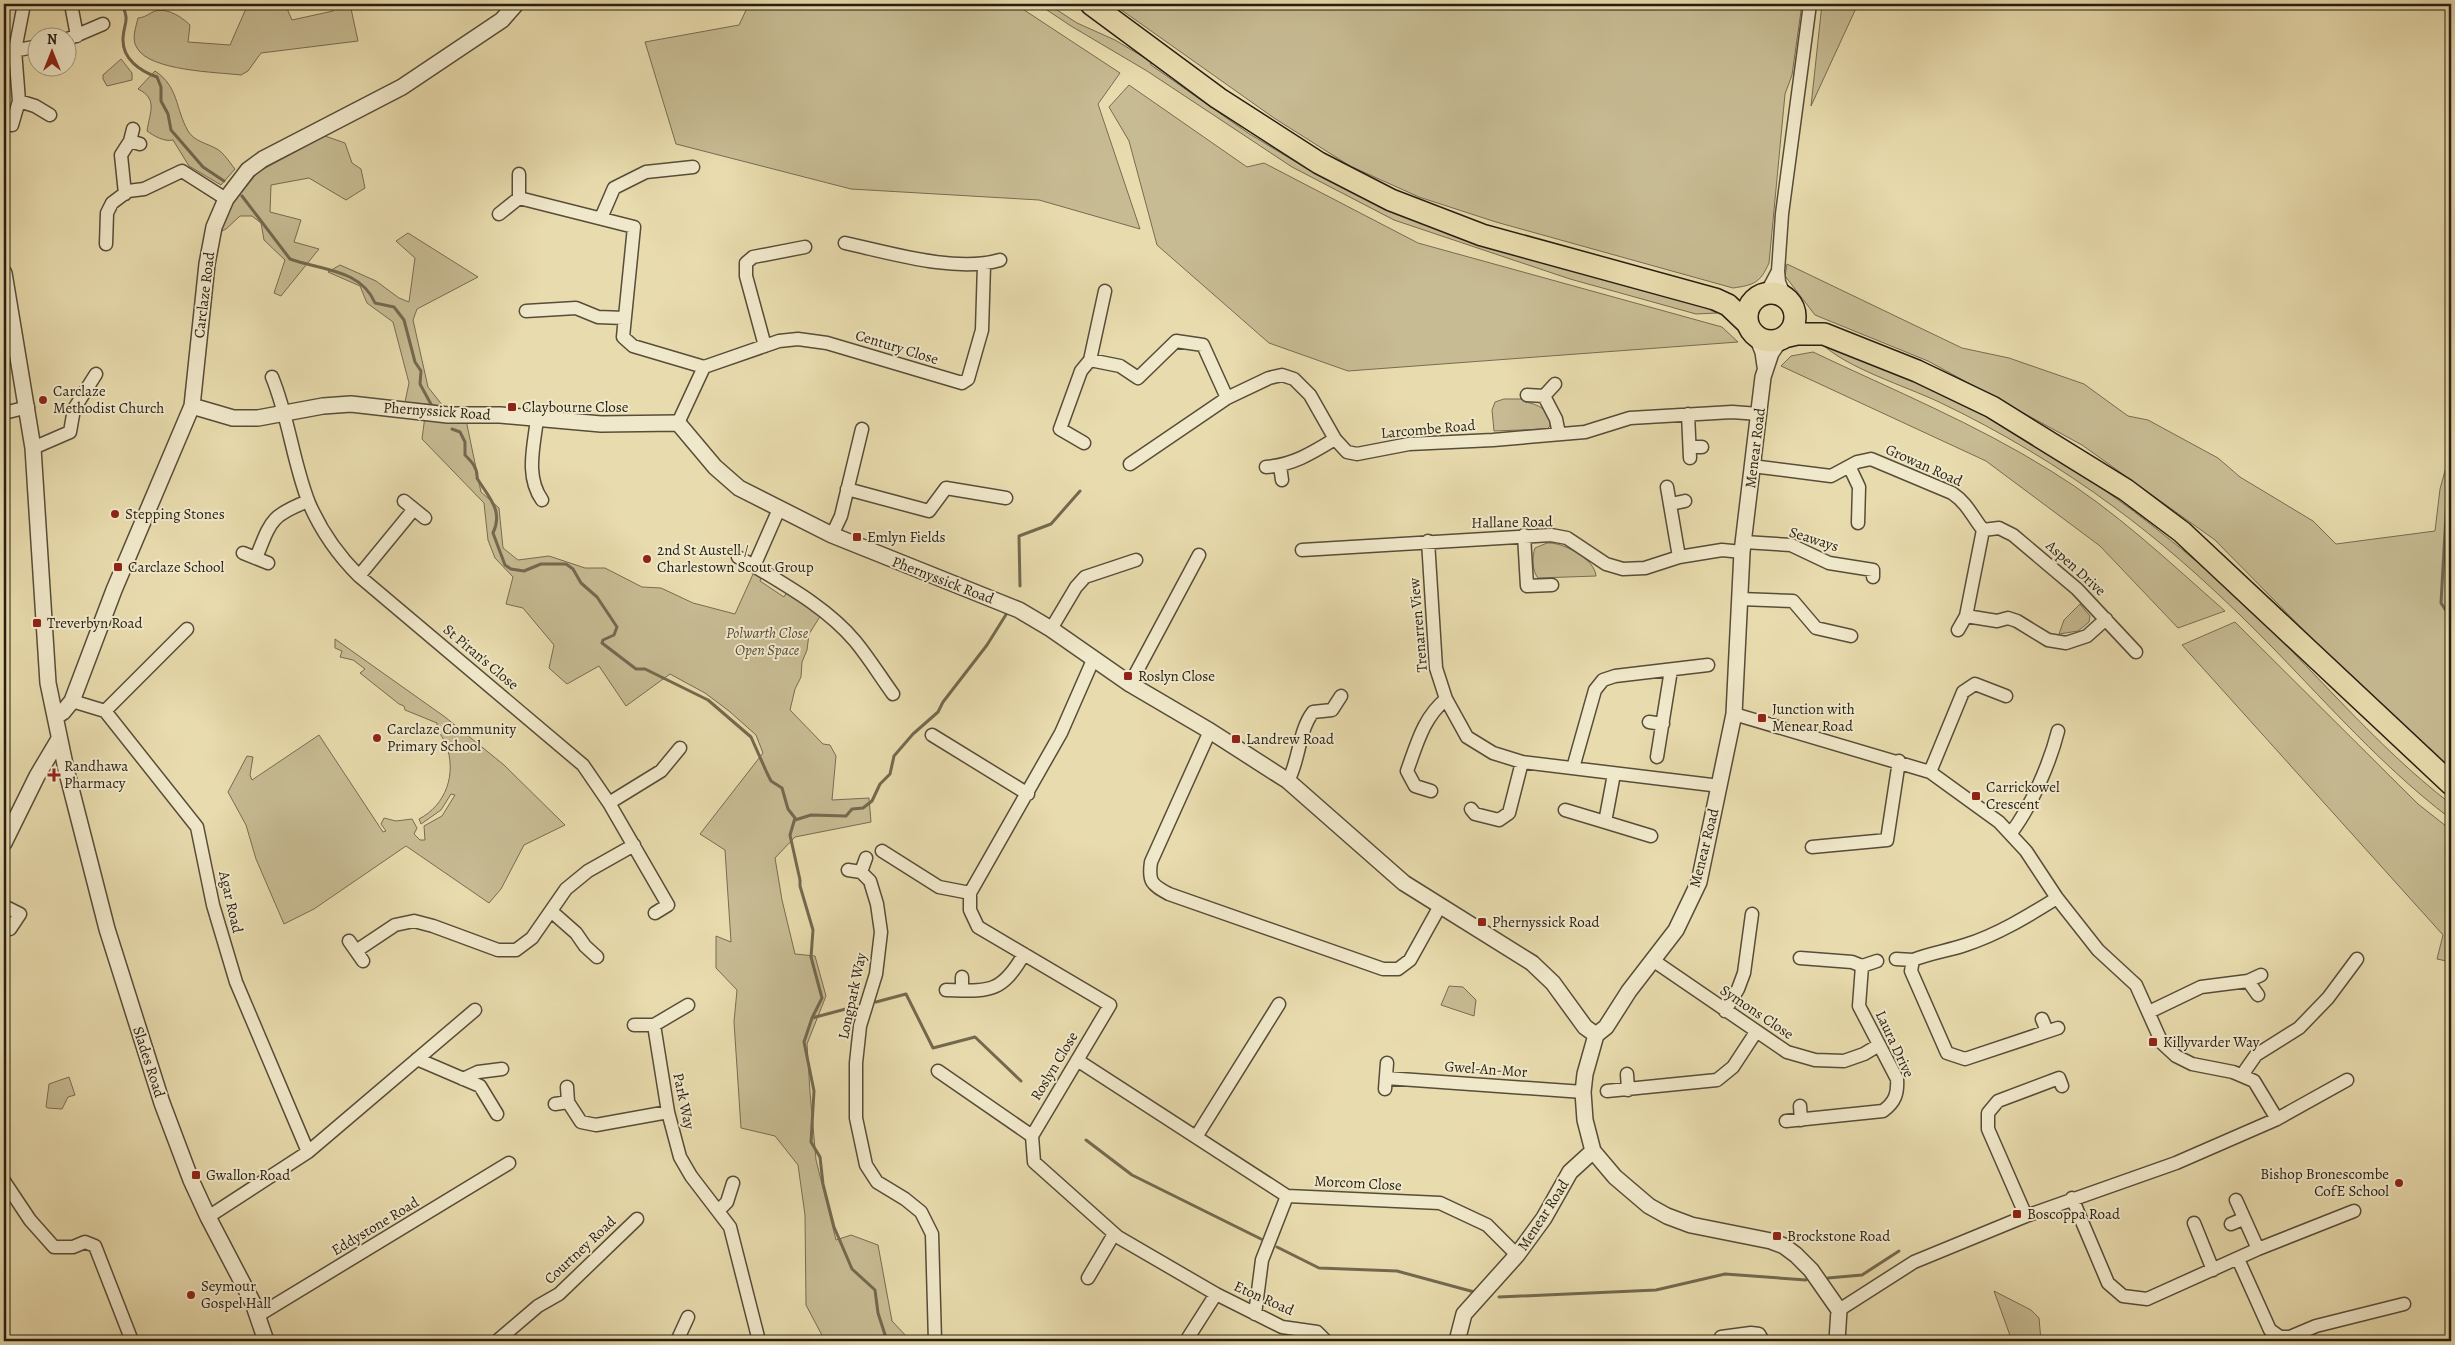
<svg xmlns="http://www.w3.org/2000/svg" width="2455" height="1345" font-family="Alegreya,serif">
<rect width="100%" height="100%" fill="#e8dbad"/>
<filter id="stains"><feTurbulence type="fractalNoise" baseFrequency=".004" numOctaves="4"/><feColorMatrix values="0 0 0 0 .2 0 0 0 0 .09 0 0 0 0 .02 0 0 0 .5 -.17"/></filter>
<radialGradient id="worn" r=".72"><stop offset=".6" stop-color="#630" stop-opacity="0"/><stop offset="1" stop-color="#630" stop-opacity=".3"/></radialGradient>
<path fill="#c7bb93" stroke="#776c52" d="M248 4H285L292 20 333 11V4H350L358 41 261 53 248 71 241 75C216 72 150 71 137 48 131 39 136 27 138 18 146 17 146 15 153 12 165 6 182 17 190 25L188 42 230 45Z
M749 4H1015L1120 73 1098 104 1140 229 1039 200 851 189 676 144 645 42 739 25Z
M1038 4H1048L1077 23 1115 40 1150 61 1151 65 1248 133 1304 167 1398 214 1516 255 1703 306 1717 313 1696 314 1570 279 1394 220 1292 167 1147 71 1071 26Z
M1113 4H1802L1792 75 1785 94 1769 263C1760 283 1754 285 1733 288L1496 222 1419 197 1350 166 1274 118Z
M1822 4H1856L1857 6 1811 106Z
M121 59 132 73V80L107 86 103 79V75Z
M155 71C179 87 175 108 188 131 195 142 207 143 217 149 224 153 230 163 235 169L221 185 189 166 173 140C164 142 154 136 147 131 150 111 158 99 138 89Z
M1129 85 1247 167 1264 163 1418 243 1722 327 1738 342 1348 371 1269 343 1157 245 1129 141 1109 107Z
M325 136 345 143 352 163 361 169 365 188 346 200 309 178 271 185 270 212 301 220 294 242 319 249 281 296 274 293 285 260 264 240 261 223 252 216H240L226 229 218 233 228 209 258 172Z
M408 233 478 277 417 309 413 320 428 387 443 406 405 402 409 383 393 322 367 303 360 286 328 272 340 265 376 281 399 298 409 302 415 258 396 241Z
M1787 264 1962 348 2009 358 2084 384 2128 416 2148 420 2218 458 2240 477 2313 521 2336 544 2435 531 2440 489 2451 449V769L2391 719 2215 540 2082 445 1928 361 1815 315 1785 276Z
M1822 344C1876 365 1931 385 1982 413 2076 465 2162 528 2241 601 2312 667 2374 745 2451 804V819C2373 760 2311 684 2241 616 2201 577 2159 540 2114 507 2060 467 2000 431 1939 402 1905 386 1847 368 1822 344Z
M1813 352C1893 390 1976 424 2051 471 2115 510 2169 562 2225 611L2178 628 2100 546 1986 461 1781 366 1791 356Z
M1504 399H1523L1525 402C1538 404 1552 411 1550 426L1547 429 1494 431 1492 410 1495 402Z
M425 416 466 420 481 492 499 508 503 548 518 560 549 556 585 568H605L642 587 661 588 693 603 735 614 754 572 762 576 760 581 784 597 788 590 821 615 809 634 807 650 802 662 801 677 795 689 790 710 823 744 830 745 836 756 832 800 869 798 871 822 795 837 775 858 782 900 795 954 815 956 826 996 807 1044 810 1092 816 1160 836 1240 851 1235 878 1245 892 1321 908 1338V1341H825L806 1305 805 1215 798 1165 775 1136 741 1128 734 1022 737 990 716 968V936L731 942 725 850 700 834 763 753 756 735 729 711 705 693 670 674 626 706 599 666 567 684 549 668 554 645 523 608 506 604 513 577 495 558 488 540 484 503 422 439Z
M1547 543C1563 542 1595 559 1596 576L1538 578C1532 571 1532 557 1535 548Z
M2080 604 2090 616 2089 622 2078 631 2059 634 2064 620Z
M2235 622 2418 804 2451 830V962L2437 959 2443 935 2182 645Z
M335 639 445 717 504 765 565 825 524 845 501 889 489 903 406 846 314 909 284 924 256 859 246 825 228 792 247 756 253 757 250 775 252 780 319 735 383 832 386 831 381 824 384 818 396 821 412 819 417 828 414 834 420 840H425L424 826 442 816 455 795 451 794 441 810 421 824 419 819C446 805 457 774 446 744 443 737 437 732 437 723L405 710 404 706 399 704 360 673 365 669 353 660 340 657 342 651 335 648Z
M1449 986 1463 987 1476 1000 1474 1016 1441 1005Z
M69 1077 75 1095 68 1097 62 1109 48 1108 46 1107 49 1084Z
M1994 1291 2031 1310 2039 1318 2041 1341H2012Z"/>
<g fill="none" stroke-linecap="round" stroke-linejoin="round">
<path stroke="#73694f" stroke-width="3" d="M122 4C130 23 124 21 123 38 122 59 140 71 157 77L161 87V101L168 114 171 130 203 167 224 181
M242 196 290 259C320 270 361 269 375 303L394 307 404 320 415 362 421 371 420 384 432 406
M452 429 460 432 465 442V455C471 461 478 468 477 478 488 497 504 510 493 533L505 565 511 569 524 571 541 564H566L573 569 581 583 597 597 617 627 614 635 603 640 602 643 636 669H645L708 700 751 737 767 773 771 781 782 788 788 809 795 818 790 835 800 880V886L813 930 811 957 822 998 812 1018 804 1042 814 1091 811 1142 820 1157 823 1184 834 1227 852 1269 875 1290 878 1313 887 1341
M2451 474 2448 479 2441 603 2451 618
M1020 586 1019 536 1051 524 1080 491
M795 820 811 815 846 816 852 809 863 808 872 801 880 784 890 774 894 756 913 734 938 712 943 702 987 645 1007 613
M876 1002 906 994 933 1048 975 1037 1021 1081
M812 1018 857 1006
M1086 1140 1132 1175 1261 1239
M1277 1247 1319 1268 1397 1271 1478 1293
M1828 1278 1862 1275 1899 1251
M1499 1297 1656 1290 1725 1274 1806 1280"/>
<defs>
<path id="minor" d="M71 4 77 36
M68 39 103 24
M4 53 38 46
M19 101 35 106 50 115
M4 125H12L19 101 15 50 24 4
M133 129 130 141 140 144
M519 174V198
M125 194 121 155 130 141
M499 214 519 198 634 227 623 337 633 346 704 367
M601 218 614 188 646 172 693 167
M845 243C891 253 956 273 1000 260
M106 244 107 213 112 203 128 191 144 189 182 171 226 199
M1778 271 1779 282 1785 297
M1761 295 1769 288 1778 271 1782 214 1810 4
M526 311 576 308 598 317 624 318
M765 346 746 276V263L753 257 805 247
M1090 360 1105 291
M272 377C289 418 293 463 309 503 321 531 338 555 359 576L583 765 609 803 668 905 655 913
M1555 384 1544 396 1556 419 1559 434
M1527 395 1544 396
M4 413 28 407
M1688 414 1690 458
M537 419C534 446 525 476 542 500
M678 423 704 367 779 341 798 339 827 343 962 383 968 379 982 330 984 265
M1084 443 1060 429 1081 371 1090 360 1120 366 1138 378 1176 341 1203 345 1227 398
M1690 447H1702
M33 448 70 432 74 409 96 374
M1130 464 1227 398 1269 378 1282 375 1294 379 1310 395 1335 439 1347 452 1357 454 1409 444 1493 440 1585 432 1630 418 1732 412 1759 414
M1280 466 1282 480
M1752 466 1831 476 1857 462 1871 459 1952 493C1967 503 1972 516 1983 530L1966 616 1958 630
M1266 467C1293 465 1312 453 1335 439
M1850 468 1859 487 1858 523
M1667 487 1679 557
M847 489 929 511 946 488 1006 498
M404 501 425 518
M1671 504 1685 501
M779 509 754 566C789 587 828 609 855 641 869 658 880 676 893 694
M1983 530 1999 528 2013 535 2077 589 2136 652
M832 535 841 516 862 429
M1524 535 1527 586 1552 585
M1428 541 1436 668 1446 699 1467 737 1493 753 1522 762 1720 786
M1744 542 1791 545 1829 563 1873 570V577
M1302 550 1551 535 1567 538 1606 564 1623 569 1645 568 1679 557 1722 550 1742 552
M243 553 268 563
M738 557 754 566
M256 558C271 521 270 516 308 501
M359 576 414 509
M1740 599 1793 601 1816 628 1851 636
M1966 616 1997 621 2008 618 2017 621 2048 640 2066 643 2087 636 2106 619
M1051 629 1076 587 1085 577 1136 560
M1093 660 1061 733 970 893V910L978 927 1110 1005 1032 1136 1034 1162 1118 1237 1216 1294 1282 1327 1317 1332 1326 1341
M1130 684 1199 555
M72 701 105 711 197 827 213 905 236 982 308 1152
M105 711 187 629
M1734 714 1930 772 1999 822 2026 851 2057 898 2098 950 2136 985 2162 1043 2176 1056 2192 1064 2233 1072 2254 1081 2277 1119
M1649 722 1663 724
M1210 731 1151 862C1148 882 1152 885 1169 894L1383 969H1398L1410 960 1440 906
M932 735 1028 794
M1657 757 1671 670
M1573 768 1595 690 1603 680 1615 676 1708 665
M1930 772 1963 692 1975 684 2006 696
M1614 774 1605 822 1651 836
M1288 781C1300 759 1298 732 1313 712L1332 710 1341 696
M1431 791 1415 786 1407 771C1417 744 1423 718 1446 699
M609 803 661 771 680 748
M1471 809 1475 814 1499 820 1509 813 1522 762
M1565 810 1605 822
M2011 833C2031 807 2050 763 2058 731
M1812 847 1887 840 1899 761
M882 851 939 887 970 893
M848 870 861 872 870 881 877 904 881 932 876 974 860 1026 856 1063V1118L866 1165 877 1182 905 1199 921 1212 932 1234 935 1341
M861 872 866 858
M2057 898C2028 916 1997 935 1965 945 1947 951 1930 953 1913 960L1911 971 1947 1053 1965 1059 2058 1028
M4 906 20 914 10 929
M551 911 576 933 585 946 597 957
M349 941 363 961
M356 951 395 925 414 921 433 926 498 950H516L532 938 566 889 588 871 634 845
M1896 959 1913 960
M1654 961 1787 1052 1815 1060 1844 1061 1864 1054 1879 1045
M1862 966 1877 961
M962 977V990
M2248 981 2258 995
M946 990C989 991 1001 994 1024 954
M688 1005 654 1025 668 1112 680 1157 691 1176 730 1227 759 1341
M1725 1011 1738 989 1744 973 1752 914
M2149 1012 2201 987 2248 981 2261 975
M2042 1019 2047 1031
M634 1025H654
M417 1059 480 1086 497 1114
M1077 1060 1287 1196 1440 1203 1487 1225 1517 1255
M938 1071 1032 1136
M1627 1074 1628 1090
M2242 1075 2256 1055 2299 1028 2328 998 2357 959
M1386 1078 1583 1092
M463 1079 478 1072 502 1069
M567 1087 568 1102 581 1122 596 1125 668 1112
M1385 1089 1387 1063
M1607 1091 1717 1080 1733 1067 1756 1032
M555 1104 568 1102
M1800 1106 1801 1120
M1786 1121 1883 1111C1895 1102 1898 1094 1897 1079L1859 1006 1862 966 1852 962 1800 958
M1196 1137 1279 1004
M4 1181 30 1220 54 1247H73L85 1242 95 1246 132 1341
M2072 1198 2108 1283 2123 1296 2147 1299 2258 1249 2354 1211
M2236 1200 2258 1249
M718 1211 727 1202 733 1183
M2026 1216 1988 1129V1113L1998 1101 2059 1078 2062 1086
M208 1217 308 1152 475 1010
M2194 1223 2213 1270
M2231 1224 2243 1219
M2238 1259 2270 1330 2280 1337
M1088 1278 1114 1234
M1839 1310 1914 1262 2026 1216 2176 1163 2277 1119 2347 1080
M1255 1314 1262 1260 1287 1196
M257 1316 509 1163
M1721 1337 1751 1333 1759 1334 1763 1341
M2280 1337H2290L2316 1326 2404 1304
M497 1341 538 1306 559 1294 637 1219
M677 1341 688 1317
M1186 1341 1216 1294"/>
<path id="tertiary" d="M4 273 33 448 48 683 66 769 107 929 162 1103 191 1180 208 1217 253 1303 266 1341
M1757 337 1763 352 1765 366
M1780 340 1771 353 1763 377 1742 552 1734 714 1699 882 1676 930 1629 991 1606 1027 1596 1035 1585 1074 1583 1092 1585 1120 1593 1151 1615 1177 1649 1206 1667 1216 1691 1225 1771 1241 1784 1246 1796 1255 1811 1270 1839 1310 1837 1341
M192 406 233 418H258L323 406 351 404 448 415H500L601 424 678 423 715 467 739 488 832 535 1019 610 1051 629 1130 684 1210 731 1288 781 1404 883 1532 963 1553 983 1585 1027 1596 1035
M55 717 63 712 72 701 114 590 192 406 207 264 214 227 226 199 248 170 263 159 402 87 502 20 516 4
M4 843 37 776 59 739
M1457 1341 1464 1314 1517 1255 1544 1218 1570 1172 1593 1151"/>
<path id="trunk" d="M1091 4 1218 98 1319 163 1391 200 1482 235 1715 299 1728 305 1748 324
M1747 317a24 24 0 1 1 48 0a24 24 0 1 1-48 0Z
M1784 337 1797 334H1824L1917 371 1992 407 2126 490 2182 532 2451 784"/>
</defs>
<use href="#minor" stroke="#574d39" stroke-width="15"/>
<use href="#tertiary" stroke="#574d39" stroke-width="18"/>
<use href="#trunk" stroke="#271e12" stroke-width="24"/>
<use href="#minor" stroke="#f0e8ca" stroke-width="12"/>
<use href="#tertiary" stroke="#f0e8ca" stroke-width="15"/>
<use href="#trunk" stroke="#e8dbad" stroke-width="21"/>
</g>
<g fill="#8f2418" stroke="#f0e8ca" stroke-width="2">
<circle cx="43" cy="400" r="5"/>
<rect x="507" y="402" width="10" height="10" rx="2.5"/>
<circle cx="115" cy="514" r="5"/>
<rect x="852" y="532" width="10" height="10" rx="2.5"/>
<circle cx="647" cy="559" r="5"/>
<rect x="113" y="562" width="10" height="10" rx="2.5"/>
<rect x="32" y="618" width="10" height="10" rx="2.5"/>
<rect x="1123" y="671" width="10" height="10" rx="2.5"/>
<rect x="1757" y="713" width="10" height="10" rx="2.5"/>
<circle cx="377" cy="738" r="5"/>
<rect x="1231" y="734" width="10" height="10" rx="2.5"/>
<path d="M51.5 767.5h5v5h5v5h-5v5h-5v-5h-5v-5h5z"/>
<rect x="1971" y="791" width="10" height="10" rx="2.5"/>
<rect x="1477" y="917" width="10" height="10" rx="2.5"/>
<rect x="2148" y="1037" width="10" height="10" rx="2.5"/>
<rect x="191" y="1170" width="10" height="10" rx="2.5"/>
<circle cx="2399" cy="1183" r="5"/>
<rect x="2012" y="1209" width="10" height="10" rx="2.5"/>
<rect x="1772" y="1231" width="10" height="10" rx="2.5"/>
<circle cx="191" cy="1295" r="5"/>
</g>
<g text-anchor="middle" stroke-width="4" stroke-linejoin="round" paint-order="stroke">
<g font-size="15" fill="#271e12" stroke="#f0e8ca">
<text transform="translate(204 295) rotate(-83)" y="5">Carclaze Road</text>
<text transform="translate(897 347) rotate(17)" y="5">Century Close</text>
<text transform="translate(437 411) rotate(4)" y="5">Phernyssick Road</text>
<text transform="translate(1428 429) rotate(-5)" y="5">Larcombe Road</text>
<text transform="translate(1755 448) rotate(-83)" y="5">Menear Road</text>
<text transform="translate(1924 465) rotate(24)" y="5">Growan Road</text>
<text transform="translate(1512 522) rotate(-1)" y="5">Hallane Road</text>
<text transform="translate(1814 539) rotate(18)" y="5">Seaways</text>
<text transform="translate(2076 568) rotate(42)" y="5">Aspen Drive</text>
<text transform="translate(943 580) rotate(21)" y="5">Phernyssick Road</text>
<text transform="translate(1418 625) rotate(-95)" y="5">Trenarren View</text>
<text transform="translate(481 657) rotate(40)" y="5">St Piran's Close</text>
<text transform="translate(1704 848) rotate(-76)" y="5">Menear Road</text>
<text transform="translate(231 902) rotate(77)" y="5">Agar Road</text>
<text transform="translate(852 996) rotate(-78)" y="5">Longpark Way</text>
<text transform="translate(1757 1012) rotate(34)" y="5">Symons Close</text>
<text transform="translate(1895 1044) rotate(65)" y="5">Laura Drive</text>
<text transform="translate(149 1062) rotate(72)" y="5">Slades Road</text>
<text transform="translate(1054 1066) rotate(-59)" y="5">Roslyn Close</text>
<text transform="translate(1486 1069) rotate(4)" y="5">Gwel-An-Mor</text>
<text transform="translate(684 1101) rotate(78)" y="5">Park Way</text>
<text transform="translate(1358 1183) rotate(3)" y="5">Morcom Close</text>
<text transform="translate(1543 1215) rotate(-57)" y="5">Menear Road</text>
<text transform="translate(375 1226) rotate(-31)" y="5">Eddystone Road</text>
<text transform="translate(580 1250) rotate(-43)" y="5">Courtney Road</text>
<text transform="translate(1264 1298) rotate(24)" y="5">Eton Road</text>
</g>
<g font-size="15" fill="#271e12" stroke="#f0e8ca" text-anchor="start">
<text x="53" y="396">Carclaze<tspan x="53" dy="17">Methodist Church</tspan></text>
<text x="522" y="412">Claybourne Close</text>
<text x="125" y="519">Stepping Stones</text>
<text x="867" y="542">Emlyn Fields</text>
<text x="657" y="555">2nd St Austell /<tspan x="657" dy="17">Charlestown Scout Group</tspan></text>
<text x="128" y="572">Carclaze School</text>
<text x="47" y="628">Treverbyn Road</text>
<text x="1138" y="681">Roslyn Close</text>
<text x="1772" y="714">Junction with<tspan x="1772" dy="17">Menear Road</tspan></text>
<text x="387" y="734">Carclaze Community<tspan x="387" dy="17">Primary School</tspan></text>
<text x="1246" y="744">Landrew Road</text>
<text x="64" y="771">Randhawa<tspan x="64" dy="17">Pharmacy</tspan></text>
<text x="1986" y="792">Carrickowel<tspan x="1986" dy="17">Crescent</tspan></text>
<text x="1492" y="927">Phernyssick Road</text>
<text x="2163" y="1047">Killyvarder Way</text>
<text x="2389" y="1179" text-anchor="end">Bishop Bronescombe<tspan x="2389" dy="17">CofE School</tspan></text>
<text x="206" y="1180">Gwallon Road</text>
<text x="2027" y="1219">Boscoppa Road</text>
<text x="1787" y="1241">Brockstone Road</text>
<text x="201" y="1291">Seymour<tspan x="201" dy="17">Gospel Hall</tspan></text>
</g>
<g font-size="15" font-style="italic" fill="#574d39" stroke="#f0e8ca">
<text x="767" y="638">Polwarth Close<tspan x="767" dy="17">Open Space</tspan></text>
</g>
</g>
<rect width="2455" height="1345" fill="none" stroke="#e8dbad" stroke-width="20"/>
<rect x="5" y="5" width="2445" height="1335" fill="none" stroke="#271e12" stroke-width="2.5"/>
<rect x="10" y="10" width="2435" height="1325" fill="none" stroke="#271e12"/>
<g transform="translate(52 52)"><circle r="24" fill="#f0e8ca" stroke="#a09780"/>
<path d="M0-4L9 19L0 12L-9 19Z" fill="#8f2418"/>
<text y="-8" font-size="14" font-weight="bold" text-anchor="middle" fill="#271e12">N</text>
</g>
<rect width="100%" height="100%" filter="url(#stains)"/>
<rect width="100%" height="100%" fill="url(#worn)"/>
</svg>
